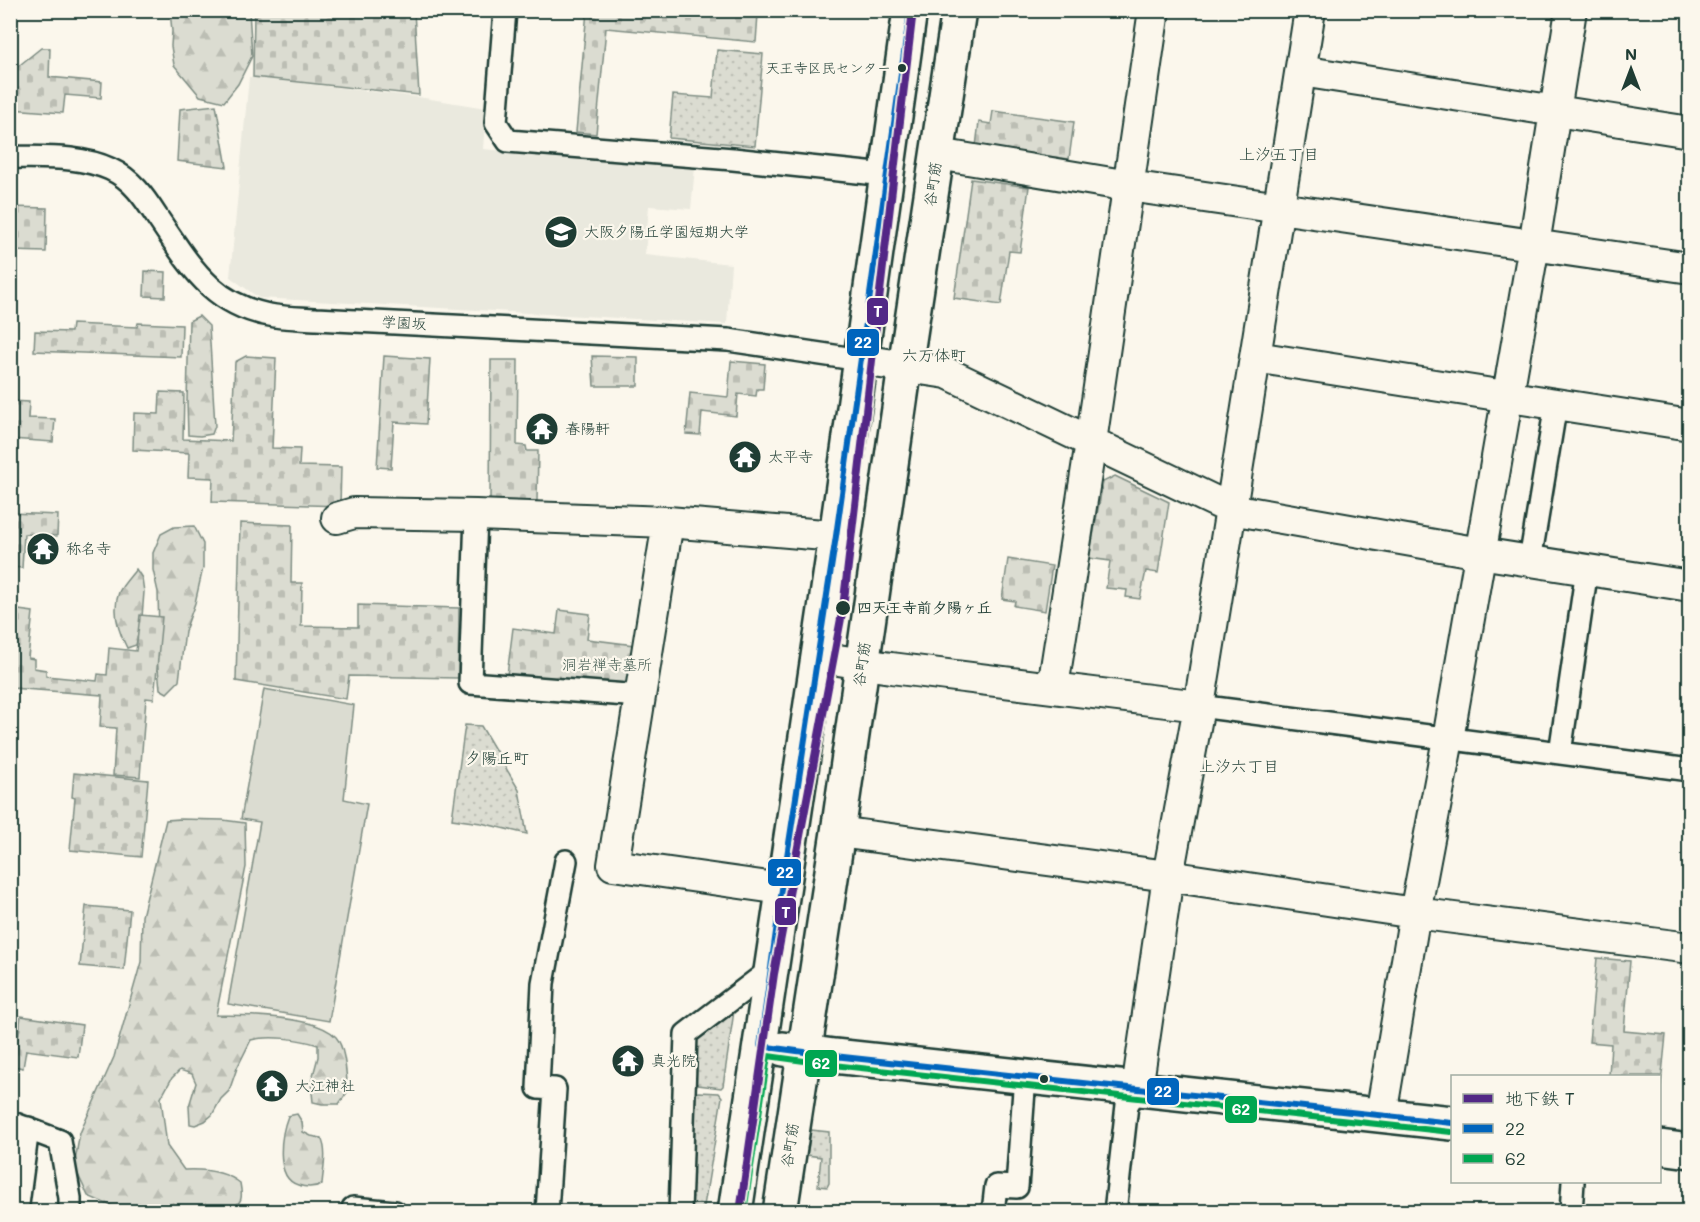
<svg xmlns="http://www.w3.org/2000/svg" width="1700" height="1222" font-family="Mali,'Klee One',sans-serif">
<defs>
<pattern id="green-dots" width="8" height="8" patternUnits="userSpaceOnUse" patternTransform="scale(1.5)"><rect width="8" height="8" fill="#dbdcd1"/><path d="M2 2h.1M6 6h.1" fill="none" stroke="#bcbeb4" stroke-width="1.8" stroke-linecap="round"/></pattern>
<pattern id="forest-firs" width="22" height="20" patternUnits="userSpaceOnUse" patternTransform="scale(1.5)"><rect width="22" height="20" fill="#dbdcd1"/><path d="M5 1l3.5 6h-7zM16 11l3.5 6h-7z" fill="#bcbeb4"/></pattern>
<pattern id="cemetery-stones" width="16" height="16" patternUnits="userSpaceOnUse" patternTransform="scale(1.5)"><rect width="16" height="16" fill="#dbdcd1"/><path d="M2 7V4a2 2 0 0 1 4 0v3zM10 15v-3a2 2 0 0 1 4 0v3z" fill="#bcbeb4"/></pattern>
</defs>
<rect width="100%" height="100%" fill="#fbf7ec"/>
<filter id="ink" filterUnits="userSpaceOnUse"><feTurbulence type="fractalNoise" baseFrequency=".0167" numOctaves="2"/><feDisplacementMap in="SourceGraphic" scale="12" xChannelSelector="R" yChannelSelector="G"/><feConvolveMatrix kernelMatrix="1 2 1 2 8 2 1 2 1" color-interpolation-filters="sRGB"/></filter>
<g filter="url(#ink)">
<path fill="#eae9de" d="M249 77 418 97 486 108 483 149 695 167 691 209 649 206 645 255 731 264 727 324 259 298 230 277Z"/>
<path fill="url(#green-dots)" stroke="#7d8c82" stroke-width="1.5" d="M717 50 763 54 755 146 669 138 673 95 713 98Z
M465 725 481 726 519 790 527 834 481 823 452 819Z
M729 1009 734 1011 723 1086 721 1088 698 1085 691 1076 692 1037Z
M698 1092 719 1093 722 1097 704 1206 699 1211H685L689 1100Z
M811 1130 829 1132V1183L827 1187 818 1186 821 1157 807 1155Z"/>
<path fill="url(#forest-firs)" stroke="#7d8c82" stroke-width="1.5" d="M170 11H249L252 56 238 84 224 102 200 96 174 65 171 46 172 31Z
M199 316 209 326 215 426 212 434 200 436 188 435 187 401 189 321Z
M194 526 203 544V568L195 603 185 631 179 681 167 693 160 689 157 658 159 633 158 592 153 570V553L161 534 174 527Z
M136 569 142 578 144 592 142 617 136 645 127 648C118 631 112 611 119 592 123 584 131 576 136 569Z
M179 819 223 820 245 823 246 867 216 1015C244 1015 317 1016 336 1037 346 1049 346 1076 348 1091L339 1104H322L313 1102 311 1083 318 1057V1045C299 1039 270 1035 251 1040L237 1068 229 1091 221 1099 212 1115 205 1121 195 1125 190 1124 189 1106 196 1083 192 1074 180 1070 172 1078 161 1098 167 1146 184 1170C203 1169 225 1171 240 1183 243 1199 242 1201 231 1211H123L88 1196 74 1166 80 1133 114 1057 141 962 142 916 166 820Z
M297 1114 302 1122 303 1132 311 1136 321 1138C328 1151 323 1170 322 1184 314 1188 307 1188 298 1185 274 1178 281 1134 288 1116Z"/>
<path fill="url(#cemetery-stones)" stroke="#7d8c82" stroke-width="1.5" d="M254 11H414L419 95 253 77Z
M718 11 758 14 756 42 606 28 596 134 576 132 587 11Z
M41 48H50L49 77 102 82 101 98 65 95 63 113 11 109V72Z
M216 105 227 167 177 161 180 109Z
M993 111 1074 122 1069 159 976 146 979 122 991 124Z
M971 179 1029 187 1020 252 1009 251 1001 305 954 298Z
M11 207 47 208 46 252 11 251Z
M145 271 166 272 165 297 144 296Z
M138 323 182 325 181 357 34 351 35 331 71 332 72 324 137 327Z
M246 356 276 358 272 448 300 449 299 466 341 467 340 506 212 502 213 478 188 477 189 453 133 450 134 413 159 414 160 392 184 393 183 439 231 441 235 362Z
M384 356 430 359 426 424 394 422 391 468 377 467Z
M592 356 638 357V386H594Z
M491 360H518L517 445 526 446 527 451H538L537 501 490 500Z
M731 361 765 364 763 389H757L756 396 738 394 736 416 702 412 700 435 686 434 690 393 728 397Z
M11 401 29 402 28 418 55 419 53 442 11 439Z
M1115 476 1169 502 1158 573 1146 571 1140 599 1126 597 1127 590 1106 588 1110 561 1089 558 1103 482Z
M10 513 58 515 57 536 24 534 22 568 11 567Z
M240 523 292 525 291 583H302L301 626 358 627V605L459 608 458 678 349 676 346 699 236 681Z
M1008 559 1052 566 1045 611 1014 606 1015 601 1002 599Z
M11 609 33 612 28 658 34 659V668L46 670V676L97 681 98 674 107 675 109 648 136 651 140 615 162 617 154 699 146 698 140 777 113 775 116 728 100 727 102 695 11 688Z
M559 610 590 614 587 639 634 645 629 691 507 675 513 628 556 634Z
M74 773 148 780 141 857 70 850 75 798 72 797Z
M86 906 130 910 124 970 80 966Z
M1597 958 1630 961 1624 1031 1666 1035 1661 1084 1660 1083V1076H1609L1611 1044 1589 1042Z
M21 1016 82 1025 78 1057 26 1050 23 1068 14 1066Z"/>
<path fill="#dbdcd1" stroke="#7d8c82" stroke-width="1.5" d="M264 689 354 705 344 799 367 804 329 1021 228 1004 260 822 241 819Z"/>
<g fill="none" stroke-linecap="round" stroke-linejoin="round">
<defs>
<path id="street" d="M505 10 496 123 508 141 733 159 886 175
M10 157C43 158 79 155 110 169 132 179 144 197 157 217 190 265 212 307 275 316 288 318 303 318 316 319L728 340 861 360
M476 515 470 683 640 696
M1530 561 1556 404
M1199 706 1690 770
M1560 753 1587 569
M10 1122 60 1141 70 1198V1212
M353 1208 395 1212
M17 1212 28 1128
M547 1212 555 1089 538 1088 543 983 566 861
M680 1212 686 1034 770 970
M993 1212 996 1186 1017 1187 1025 1076
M1115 1212 1127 1105 1137 1089
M1571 1212 1573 1182"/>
<path id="secondary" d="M1301 71 1690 132
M938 154 1129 186 1690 268
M1255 357 1690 425
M861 360 947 373 1231 509 1480 553 1690 586
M337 518 354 513 476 515 668 522 836 536
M668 522 613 865 782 889
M818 657 891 668 1199 706
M1053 687 1091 442 1154 10
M838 832 1168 876 1415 913 1690 948
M1137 1089 1168 876 1199 706 1231 509 1310 10
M1381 1115 1415 913 1448 739 1534 245 1571 10"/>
<path id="primary" d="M783 1049 834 1056 1452 1123
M1660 1147 1690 1151
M735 1212 836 536 910 10
M780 1212 838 832 905 367 959 10"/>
</defs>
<use href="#street" stroke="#1f3d34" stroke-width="26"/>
<use href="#secondary" stroke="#1f3d34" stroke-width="34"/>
<use href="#primary" stroke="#1f3d34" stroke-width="38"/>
<use href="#street" stroke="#fbf7ec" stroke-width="21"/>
<use href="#secondary" stroke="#fbf7ec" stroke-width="30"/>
<use href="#primary" stroke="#fbf7ec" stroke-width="33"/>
<defs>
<path id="bus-1" d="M910 10 836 536 782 889 760 1046 834 1056 1452 1123"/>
<path id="bus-2" d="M744 1212 768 1056 833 1065 1451 1132"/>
</defs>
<use href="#bus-1" stroke="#fbf7ec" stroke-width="10"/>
<use href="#bus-2" stroke="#fbf7ec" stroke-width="10"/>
<use href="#bus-1" stroke="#0065bd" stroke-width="6"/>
<use href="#bus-2" stroke="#00a651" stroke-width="6"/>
<defs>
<path id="metro-1" d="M740 1212 774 974 843 608 913 10"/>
</defs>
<use href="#metro-1" stroke="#fbf7ec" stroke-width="12"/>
<use href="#metro-1" stroke="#522886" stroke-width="8"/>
</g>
</g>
<defs>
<symbol id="university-disc" viewBox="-11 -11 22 22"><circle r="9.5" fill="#1f3d34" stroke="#fbf7ec"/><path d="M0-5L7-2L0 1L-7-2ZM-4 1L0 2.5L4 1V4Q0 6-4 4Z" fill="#fff"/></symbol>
<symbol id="temple-disc" viewBox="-11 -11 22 22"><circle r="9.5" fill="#1f3d34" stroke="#fbf7ec"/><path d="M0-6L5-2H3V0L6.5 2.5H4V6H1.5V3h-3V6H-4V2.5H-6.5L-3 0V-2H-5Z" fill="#fff"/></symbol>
</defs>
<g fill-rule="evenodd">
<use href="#university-disc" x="542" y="213" width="38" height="38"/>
<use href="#temple-disc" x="523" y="410" width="38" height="38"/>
<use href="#temple-disc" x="726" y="438" width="38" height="38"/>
<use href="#temple-disc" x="24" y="530" width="38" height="38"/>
<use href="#temple-disc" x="609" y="1042" width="38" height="38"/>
<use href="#temple-disc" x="253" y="1067" width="38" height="38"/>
</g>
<g fill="#1f3d34" stroke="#fbf7ec" stroke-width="2">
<circle cx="902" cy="68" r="5"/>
<circle cx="843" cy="608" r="8"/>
<circle cx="1044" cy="1079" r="5"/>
</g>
<g text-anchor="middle" stroke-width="4.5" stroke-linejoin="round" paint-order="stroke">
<g font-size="14" fill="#1f3d34" stroke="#fbf7ec" text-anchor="end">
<text x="891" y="73">天王寺区民センター</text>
</g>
<g font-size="15" fill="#1f3d34" stroke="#fbf7ec">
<text transform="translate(933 184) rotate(-82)" y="5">谷町筋</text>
<text transform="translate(404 323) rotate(3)" y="5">学園坂</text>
<text transform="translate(862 664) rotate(-82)" y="5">谷町筋</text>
<text transform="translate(790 1145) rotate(-81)" y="5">谷町筋</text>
</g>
<g font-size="15" fill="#1f3d34" stroke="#fbf7ec" text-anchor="start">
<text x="584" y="237">大阪夕陽丘学園短期大学</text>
<text x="565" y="434">春陽軒</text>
<text x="768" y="462">太平寺</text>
<text x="66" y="554">称名寺</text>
<text x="651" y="1066">真光院</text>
<text x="295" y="1091">大江神社</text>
</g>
<g font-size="15" font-weight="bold" fill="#1f3d34" stroke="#fbf7ec" text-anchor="start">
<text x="857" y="613">四天王寺前夕陽ヶ丘</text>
</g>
<g font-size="15" fill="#455d53" stroke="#fbf7ec">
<text x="607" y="670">洞岩禅寺墓所</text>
</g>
<g font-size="16" fill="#1f3d34" stroke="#fbf7ec">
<text x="1279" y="160">上汐五丁目</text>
<text x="934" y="361">六万体町</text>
<text x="497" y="764">夕陽丘町</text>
<text x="1239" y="772">上汐六丁目</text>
</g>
</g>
<g stroke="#fbf7ec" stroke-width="2">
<rect x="866" y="297" width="23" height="29" rx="6" fill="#522886"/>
<rect x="846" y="328" width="34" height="29" rx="6" fill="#0065bd"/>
<rect x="767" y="858" width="35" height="29" rx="6" fill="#0065bd"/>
<rect x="774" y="897" width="23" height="29" rx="6" fill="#522886"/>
<rect x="804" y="1049" width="34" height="29" rx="6" fill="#00a651"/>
<rect x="1146" y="1077" width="34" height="29" rx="6" fill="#0065bd"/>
<rect x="1224" y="1095" width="34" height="29" rx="6" fill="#00a651"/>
</g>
<g font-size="16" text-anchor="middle" font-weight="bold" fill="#fff">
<text x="878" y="317">T</text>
<text x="863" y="348">22</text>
<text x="785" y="878">22</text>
<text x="786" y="918">T</text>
<text x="821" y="1069">62</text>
<text x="1163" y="1097">22</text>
<text x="1241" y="1115">62</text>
</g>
<rect width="1700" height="1222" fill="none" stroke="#fbf7ec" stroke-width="36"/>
<rect x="18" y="18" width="1664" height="1186" fill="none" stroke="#1f3d34" stroke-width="2" filter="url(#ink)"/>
<rect x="1451" y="1075" width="210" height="108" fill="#fbf7ec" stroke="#a3ada2" stroke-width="1.5"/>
<rect x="1463" y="1094" width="30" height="9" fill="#522886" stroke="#a3ada2" stroke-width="1.5"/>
<text x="1505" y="1105" font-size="18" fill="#1f3d34">地下鉄 T</text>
<rect x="1463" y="1124" width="30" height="9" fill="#0065bd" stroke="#a3ada2" stroke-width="1.5"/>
<text x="1505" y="1135" font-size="18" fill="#1f3d34">22</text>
<rect x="1463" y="1154" width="30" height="9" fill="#00a651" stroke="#a3ada2" stroke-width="1.5"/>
<text x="1505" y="1165" font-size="18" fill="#1f3d34">62</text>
<g transform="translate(1631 69)" stroke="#fbf7ec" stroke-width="4.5" paint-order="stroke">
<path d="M0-4.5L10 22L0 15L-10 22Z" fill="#1f3d34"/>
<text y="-9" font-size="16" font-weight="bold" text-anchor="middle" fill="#1f3d34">N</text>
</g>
</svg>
